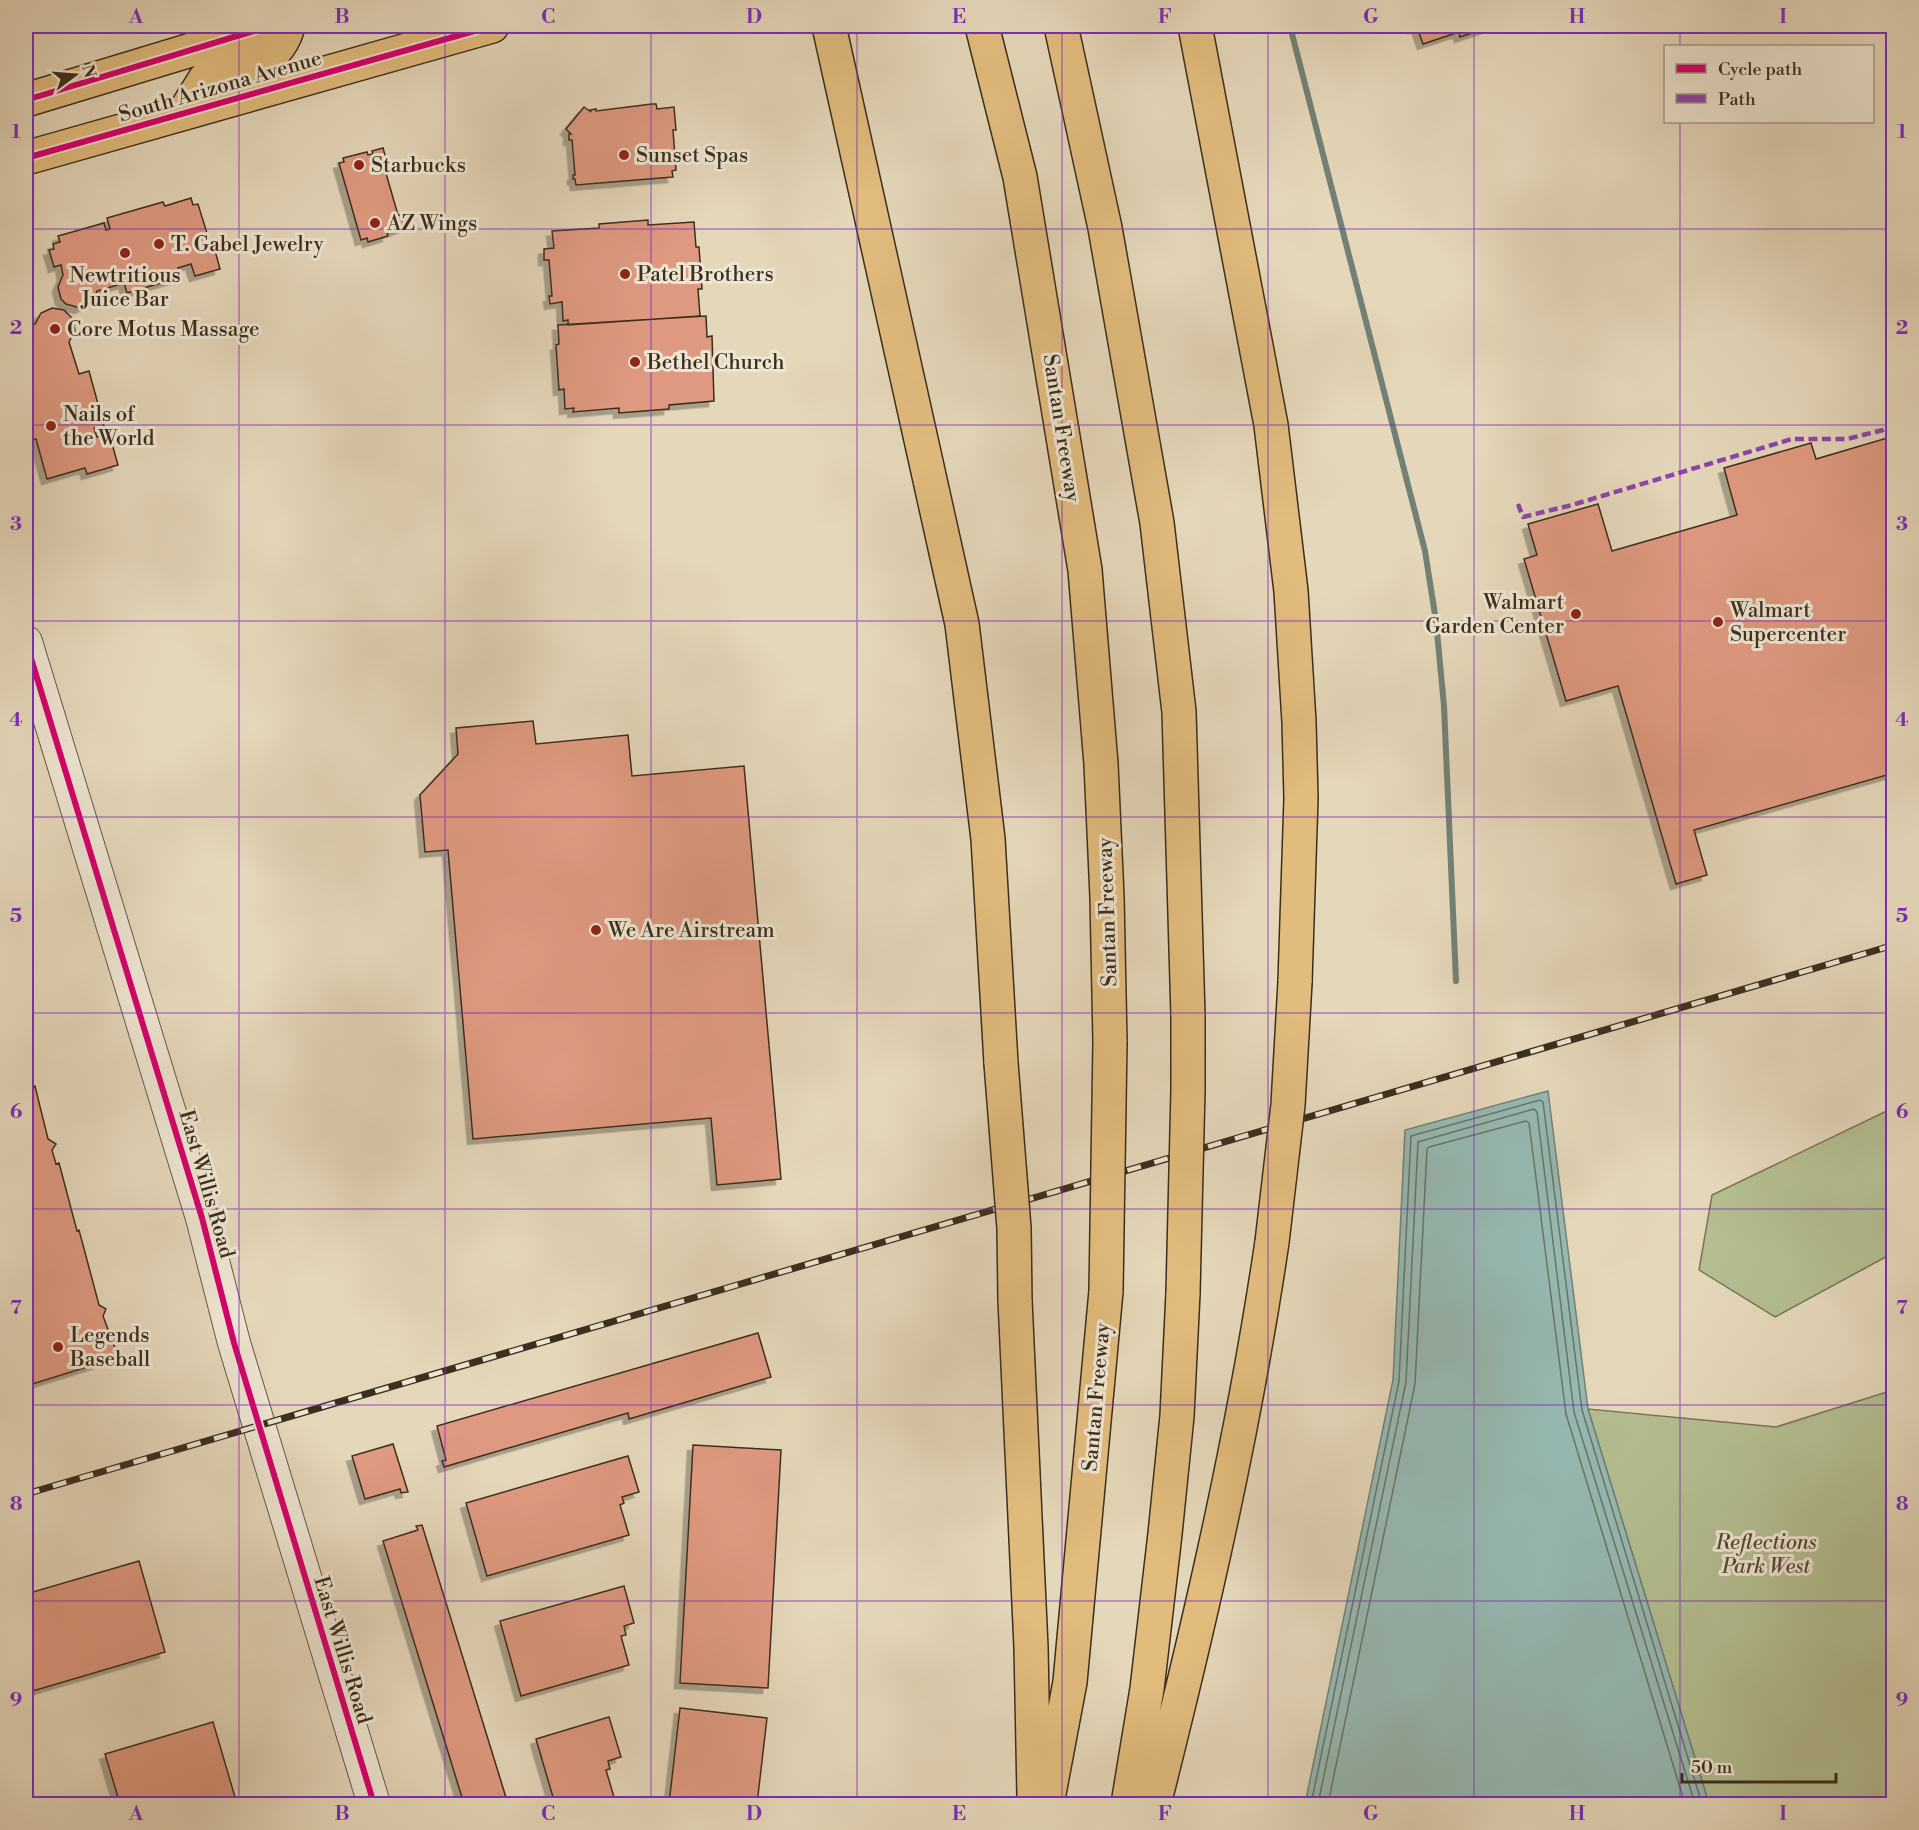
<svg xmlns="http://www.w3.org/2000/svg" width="1919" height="1830" font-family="'Libre Bodoni',serif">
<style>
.green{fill:#b4be91;stroke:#787658;stroke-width:1.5}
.water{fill:#96b9b2;stroke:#728177;stroke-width:1.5}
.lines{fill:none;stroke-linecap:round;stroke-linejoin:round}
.shore{stroke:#697468;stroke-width:1.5}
.stream{stroke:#728177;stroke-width:6}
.building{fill:#df9980;stroke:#3c2e1e;stroke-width:1.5;filter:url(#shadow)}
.minor-casing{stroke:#665845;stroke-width:34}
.major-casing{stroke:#3c2e1e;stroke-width:36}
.highway-casing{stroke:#3c2e1e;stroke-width:36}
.minor{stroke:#eee5d2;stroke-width:32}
.major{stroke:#e2bc7d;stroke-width:33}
.highway{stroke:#e2bc7d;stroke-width:33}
.rail-casing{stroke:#3c2e1e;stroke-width:7}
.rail{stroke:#eee5d2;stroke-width:4.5;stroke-dasharray:14;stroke-linecap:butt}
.highway-bridge-casing{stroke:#3c2e1e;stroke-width:36;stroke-linecap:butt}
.highway-bridge{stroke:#e2bc7d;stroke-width:33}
.quiet{stroke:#8e44ad;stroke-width:4.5;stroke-dasharray:9 4.5;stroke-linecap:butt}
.cycleway-casing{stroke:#eee5d2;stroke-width:10}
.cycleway{stroke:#d6006c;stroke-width:6}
.grid{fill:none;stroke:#7b2cbf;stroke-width:1.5;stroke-opacity:0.55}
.poi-dot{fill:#8f2418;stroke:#eee5d2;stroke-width:2}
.labels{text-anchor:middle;stroke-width:6;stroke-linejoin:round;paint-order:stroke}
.street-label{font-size:21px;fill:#3c2e1e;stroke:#eee5d2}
.poi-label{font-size:21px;fill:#3c2e1e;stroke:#eee5d2;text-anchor:start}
.park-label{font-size:21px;font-style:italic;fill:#544b35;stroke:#eee5d2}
.neatline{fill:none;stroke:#7b2cbf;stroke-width:2}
.grid-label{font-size:20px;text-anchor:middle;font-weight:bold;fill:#7b2cbf}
</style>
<defs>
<filter id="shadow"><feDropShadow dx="-5.5" dy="5.5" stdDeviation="0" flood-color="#0004"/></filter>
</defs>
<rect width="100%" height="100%" fill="#e5d7ba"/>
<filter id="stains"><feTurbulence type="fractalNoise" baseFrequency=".00333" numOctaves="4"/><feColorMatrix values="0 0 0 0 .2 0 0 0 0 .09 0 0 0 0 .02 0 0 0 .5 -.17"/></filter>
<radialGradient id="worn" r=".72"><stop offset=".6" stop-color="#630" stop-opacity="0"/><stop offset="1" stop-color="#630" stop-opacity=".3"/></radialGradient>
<path class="green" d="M1893,1108V1253L1775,1317L1699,1270L1712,1195Z
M1893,1390V1804H1709L1588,1409L1776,1427Z"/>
<path class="water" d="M1548,1091L1588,1409L1709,1804H1305L1393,1380L1405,1130Z"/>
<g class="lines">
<path class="shore" d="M1311,1804L1399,1381L1411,1136L1540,1100L1543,1102L1582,1410L1702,1804
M1318,1804L1406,1382L1418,1142L1534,1109L1537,1112L1574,1412L1695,1804
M1328,1804L1415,1384L1427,1149L1429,1147L1526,1121L1529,1123L1566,1414L1685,1804"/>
<path class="stream" d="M1290,26L1425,551L1436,621L1444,706L1456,981"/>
</g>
<path class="building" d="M1412,26H1493L1460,37L1459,32L1423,44L1417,27L1413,28Z
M652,104H656L657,109L674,107L676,130H673L676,170L672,171L673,177L576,185L575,179H573V175H575L572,140H569V134H571L566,129L584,107L591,112L590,110L596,109V111Z
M383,148L387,162L383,163L398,215H401L405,227L387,233L388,236L368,242L367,238L361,240L339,163L344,162L343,158L367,152L368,155L373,154L372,151Z
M191,198L193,205L198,204L210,243H213L220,269L195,276L191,264L178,268L181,277L127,293L124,283L97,291L92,302L80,308L66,304L61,299L58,287L63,275L61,265L54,267L49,250L54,249L53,244L60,242L58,236L104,223L106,230L110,229L107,218L163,202L165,206Z
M648,220V225L694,222L696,247H699L702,289H698L700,316L568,325V320L563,321L562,302L550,304L549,296H552L549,260H544V249L554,248L552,231L599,228V224Z
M52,308L64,310L73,319L75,331L69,342L79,374L89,371L104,426L94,428L97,437L109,433L118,465L87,474L85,468L47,479L36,439L26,442V322L27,326L35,324L41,313Z
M706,316L707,337L712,336L714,401L669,405V409L619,413V408L573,412L574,408L565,409L564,389L559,390L556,345L559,344L558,325Z
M1894,436V773L1694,830L1707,875L1676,884L1618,686L1566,701L1524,559L1537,555L1528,524L1598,504L1612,551L1737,515L1724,468L1811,443L1816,459Z
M533,721L536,744L628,735L632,776L744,766L781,1179L717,1185L711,1118L473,1139L448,850L425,852L420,795L458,754L456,728Z
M26,1062L32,1066L29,1073L33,1087L35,1086L48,1139L56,1144L52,1150L56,1164L59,1163L77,1231L79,1230L99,1305L106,1309L103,1316L115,1348L113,1349L116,1358L26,1386Z
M758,1333L771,1377L629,1419L628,1413L444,1467L442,1461L446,1460L437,1426Z
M393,1444L408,1492L401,1493L400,1489L365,1499L352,1456Z
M693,1445L781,1450L768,1688L680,1683Z
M628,1456L639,1492L622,1497L624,1503L620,1505L629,1535L487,1576L466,1503Z
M422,1525L508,1804H464L383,1541L418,1530L416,1526Z
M139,1561L165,1652L26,1693V1594Z
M624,1586L634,1623L624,1626L626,1635L621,1636L629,1665L521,1696L500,1621Z
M680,1708L767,1718L757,1804H669Z
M609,1717L621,1757L608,1761L610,1769L606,1770L616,1804H555L536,1739Z
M213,1722L237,1804H120L105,1754Z"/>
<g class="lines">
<g class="minor-casing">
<path id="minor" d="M26,642L202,1218L234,1343L374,1804"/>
</g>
<g class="major-casing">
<path id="major" d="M26,100L270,26
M184,113L205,79C240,69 278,66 288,26
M26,158L492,26"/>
</g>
<g class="highway-casing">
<path id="highway" d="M829,26L962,624L988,839L1001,1063
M982,26L1020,177L1085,570L1101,764L1107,897L1110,1042
M1061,26L1105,228L1157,523L1179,712L1188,1016
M1195,26L1271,425L1291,591L1299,722L1301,798L1295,982
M1015,1300L1031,1647L1034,1796
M1047,1804L1070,1682L1106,1291
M1128,1804L1147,1689L1165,1534L1177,1416L1183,1293
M1154,1804C1201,1618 1244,1432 1272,1242"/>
</g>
<use href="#minor" class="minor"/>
<use href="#major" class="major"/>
<use href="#highway" class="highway"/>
<g class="rail-casing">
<path id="rail" d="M26,1494L1894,945"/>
</g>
<use href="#rail" class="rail"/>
<g class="highway-bridge-casing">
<path id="highway-bridge" d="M1001,1063L1014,1228L1015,1300
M1272,1242L1288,1105L1295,982
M1106,1291L1110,1042
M1183,1293L1188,1090V1016"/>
</g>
<use href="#highway-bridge" class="highway-bridge"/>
<path class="quiet" d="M1518,504L1523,517L1572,505L1792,439H1847L1883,430L1894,425"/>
<g class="cycleway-casing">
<path id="cycleway" d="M26,100L270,26
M26,158L492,26
M26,642L202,1218L234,1343L374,1804"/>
</g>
<use href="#cycleway" class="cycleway"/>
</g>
<path class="grid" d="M239,26V1804M445,26V1804M651,26V1804M857,26V1804M1062,26V1804M1268,26V1804M1474,26V1804M1680,26V46M1680,122V1804M26,229H1894M26,425H1894M26,621H1894M26,817H1894M26,1013H1894M26,1209H1894M26,1405H1894M26,1601H1894"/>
<g class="poi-dot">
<circle cx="624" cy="155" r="6"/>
<circle cx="359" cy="165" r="6"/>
<circle cx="375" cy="223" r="6"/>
<circle cx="159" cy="244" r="6"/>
<circle cx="125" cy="253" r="6"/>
<circle cx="625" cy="274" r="6"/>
<circle cx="55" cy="329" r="6"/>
<circle cx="635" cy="362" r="6"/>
<circle cx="51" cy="426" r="6"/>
<circle cx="1576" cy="614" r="6"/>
<circle cx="1718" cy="622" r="6"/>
<circle cx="596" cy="930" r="6"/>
<circle cx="58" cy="1347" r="6"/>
</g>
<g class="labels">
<g class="street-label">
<text transform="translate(220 86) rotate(-16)" y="7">South Arizona Avenue</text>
<text transform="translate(1062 428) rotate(81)" y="7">Santan Freeway</text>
<text transform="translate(1107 912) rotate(-92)" y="7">Santan Freeway</text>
<text transform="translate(207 1184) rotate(74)" y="7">East Willis Road</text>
<text transform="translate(1096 1397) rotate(-85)" y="7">Santan Freeway</text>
<text transform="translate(343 1650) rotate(73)" y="7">East Willis Road</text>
</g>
<g class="poi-label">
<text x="636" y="162">Sunset Spas</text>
<text x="371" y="172">Starbucks</text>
<text x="387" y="230">AZ Wings</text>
<text x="171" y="251">T. Gabel Jewelry</text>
<text x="637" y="281">Patel Brothers</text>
<text x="125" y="282" text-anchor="middle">Newtritious<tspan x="125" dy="24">Juice Bar</tspan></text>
<text x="67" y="336">Core Motus Massage</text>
<text x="647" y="369">Bethel Church</text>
<text x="63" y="421">Nails of<tspan x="63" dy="24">the World</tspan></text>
<text x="1564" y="609" text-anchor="end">Walmart<tspan x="1564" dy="24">Garden Center</tspan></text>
<text x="1730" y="617">Walmart<tspan x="1730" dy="24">Supercenter</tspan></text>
<text x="608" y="937">We Are Airstream</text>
<text x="70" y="1342">Legends<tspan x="70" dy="24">Baseball</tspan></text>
</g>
<g class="park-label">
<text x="1766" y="1549">Reflections<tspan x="1766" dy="24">Park West</tspan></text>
</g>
</g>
<rect width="1919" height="1830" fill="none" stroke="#e5d7ba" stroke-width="66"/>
<rect x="1664" y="45" width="210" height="78" fill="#eee5d2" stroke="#a79c8a" stroke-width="1.5"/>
<rect x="1676" y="64" width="30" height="9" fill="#d6006c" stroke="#a79c8a" stroke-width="1.5"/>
<text x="1718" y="75" font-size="18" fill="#3c2e1e">Cycle path</text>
<rect x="1676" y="94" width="30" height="9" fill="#8e44ad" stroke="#a79c8a" stroke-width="1.5"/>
<text x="1718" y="105" font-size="18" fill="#3c2e1e">Path</text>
<g transform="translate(75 75) rotate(74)" stroke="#eee5d2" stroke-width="4.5" paint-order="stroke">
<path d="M0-4.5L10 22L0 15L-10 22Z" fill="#3c2e1e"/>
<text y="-9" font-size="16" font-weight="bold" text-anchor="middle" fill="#3c2e1e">N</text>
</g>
<path d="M1682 1773v9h154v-9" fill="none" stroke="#3c2e1e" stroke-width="3"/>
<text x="1691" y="1773" font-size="18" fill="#3c2e1e" stroke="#eee5d2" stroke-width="4.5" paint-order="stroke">50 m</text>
<rect x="33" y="33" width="1853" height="1764" class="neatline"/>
<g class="grid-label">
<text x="136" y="23">A</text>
<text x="342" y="23">B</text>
<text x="548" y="23">C</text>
<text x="754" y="23">D</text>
<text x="959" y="23">E</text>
<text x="1165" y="23">F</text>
<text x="1371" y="23">G</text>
<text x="1577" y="23">H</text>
<text x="1783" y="23">I</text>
<text x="16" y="138">1</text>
<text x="1902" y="138">1</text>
<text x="16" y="334">2</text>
<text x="1902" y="334">2</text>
<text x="16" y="530">3</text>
<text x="1902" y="530">3</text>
<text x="16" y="726">4</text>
<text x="1902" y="726">4</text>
<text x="16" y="922">5</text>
<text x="1902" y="922">5</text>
<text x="16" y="1118">6</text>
<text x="1902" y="1118">6</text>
<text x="16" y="1314">7</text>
<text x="1902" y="1314">7</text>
<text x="16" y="1510">8</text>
<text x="1902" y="1510">8</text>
<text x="16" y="1706">9</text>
<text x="1902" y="1706">9</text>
<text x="136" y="1820">A</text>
<text x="342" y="1820">B</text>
<text x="548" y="1820">C</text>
<text x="754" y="1820">D</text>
<text x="959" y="1820">E</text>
<text x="1165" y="1820">F</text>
<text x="1371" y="1820">G</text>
<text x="1577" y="1820">H</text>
<text x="1783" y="1820">I</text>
</g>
<rect width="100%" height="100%" filter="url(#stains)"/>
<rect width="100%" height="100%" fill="url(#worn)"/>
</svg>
